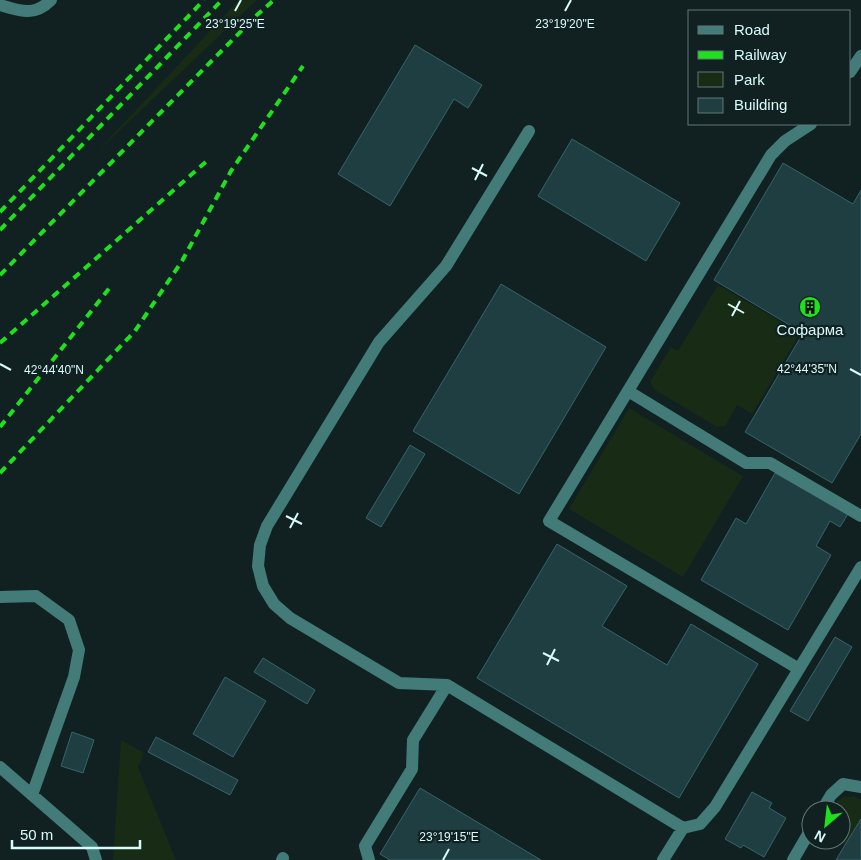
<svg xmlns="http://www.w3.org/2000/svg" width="861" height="860" font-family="Arial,sans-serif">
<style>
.green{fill:#182b15}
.building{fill:#1f3e41;stroke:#34656a}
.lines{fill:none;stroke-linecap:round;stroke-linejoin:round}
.minor{stroke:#427b77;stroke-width:12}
.rail{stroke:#1fe01d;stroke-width:4;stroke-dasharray:8 6;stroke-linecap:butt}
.ticks{fill:none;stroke:#d7fafa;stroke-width:2}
.labels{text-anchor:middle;stroke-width:4.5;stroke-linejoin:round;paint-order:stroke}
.poi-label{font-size:15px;fill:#d7fafa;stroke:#112122}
.ticks-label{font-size:12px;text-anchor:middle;fill:#d7fafa;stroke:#112122;stroke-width:4.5;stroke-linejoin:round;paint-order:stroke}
</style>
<rect width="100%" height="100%" fill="#112122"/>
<path class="green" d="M239,0H257L95,154Z
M718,285L800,333L752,414L737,405L725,426L717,427L655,390L651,384V380L671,347L678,351Z
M629,408L743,476L683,577L569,509Z
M121,740L144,753L138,767L176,860H113Z
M844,797H855L861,800V819L845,845L839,840H841V810H832L836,802Z"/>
<path class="building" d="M415,45L482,85L468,108L454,99L390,206L338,174Z
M572,139L680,203L646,261L538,196Z
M783,163L853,204L861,190V434L832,483L745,432L803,333L714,280Z
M501,284L606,347L519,494L413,431Z
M410,445L425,454L381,527L366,518Z
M775,473L848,514L840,527L830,521L816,546L831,555L788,630L701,580L736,518L746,524Z
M557,544L627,586L602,626L667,665L691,624L758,664L679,798L477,678Z
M835,637L852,647L808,721L790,711Z
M263,658L315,690L307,704L254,672Z
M225,677L266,701L233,757L193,734Z
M72,732L94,740L83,773L61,766Z
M156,737L238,780L230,795L148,752Z
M420,788L541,860H390L380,854Z
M752,792L772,803L769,808L786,818L764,857L743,845L741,848L725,839Z
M861,819V860H836L845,845Z"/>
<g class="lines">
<path class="minor" d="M0,5C20,11 34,17 51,0
M850,72L861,56
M529,131L446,266L379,342L267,526L260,545L258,566L263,586L274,604L290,618L399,683L447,685L683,828L700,824L715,807L861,567
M628,391L746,463H770L861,516
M0,597L36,596L69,620L79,650L74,677L32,795
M799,669L549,521L771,155L785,141L811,124
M0,767L92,847L96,860
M822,810L831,795L843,784L861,787
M282,860L283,858
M369,860L365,846L412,769L413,740L447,685
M663,860L683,828
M793,860L811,829"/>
<path class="rail" d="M0,212L204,0
M0,230L222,0
M0,275L258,14L274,0
M0,343L208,160
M0,427L111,286
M0,473L135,331L182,261L231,171L303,66"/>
</g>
<path class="ticks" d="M235,11L241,0M565,11L571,0M472,168L487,176M475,180L483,164M728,304L744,313M732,316L740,301M0,364L11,370M850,369L861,375M286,516L302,524M290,528L298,513M543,653L559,661M547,665L555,649M443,860L449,849"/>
<defs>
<g id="building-disc" transform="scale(1.125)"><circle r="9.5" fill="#1fe01d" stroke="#112122"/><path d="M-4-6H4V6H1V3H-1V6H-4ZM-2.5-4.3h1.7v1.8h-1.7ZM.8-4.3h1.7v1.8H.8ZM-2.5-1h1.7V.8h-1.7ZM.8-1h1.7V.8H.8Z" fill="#111"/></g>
</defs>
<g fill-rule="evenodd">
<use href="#building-disc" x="810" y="307"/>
</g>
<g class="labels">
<g class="poi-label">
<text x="810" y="335">Софарма</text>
</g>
</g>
<g class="ticks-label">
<text x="235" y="28">23°19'25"E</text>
<text x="565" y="28">23°19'20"E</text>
<text x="807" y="373">42°44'35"N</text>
<text x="54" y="374">42°44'40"N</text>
<text x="449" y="841">23°19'15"E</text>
</g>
<rect x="688" y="10" width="162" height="115" fill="#112122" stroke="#607878"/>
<rect x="698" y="26" width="25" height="8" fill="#427b77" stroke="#607878"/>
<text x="734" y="35" font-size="15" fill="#d7fafa">Road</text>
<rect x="698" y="51" width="25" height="8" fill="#1fe01d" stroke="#607878"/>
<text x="734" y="60" font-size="15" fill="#d7fafa">Railway</text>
<rect x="698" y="72" width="25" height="15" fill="#182b15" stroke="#607878"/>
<text x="734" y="85" font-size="15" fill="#d7fafa">Park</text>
<rect x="698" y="98" width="25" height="15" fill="#1f3e41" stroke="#607878"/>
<text x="734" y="110" font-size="15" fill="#d7fafa">Building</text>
<g transform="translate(826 825) rotate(208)"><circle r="24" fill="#112122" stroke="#607878"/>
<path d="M0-4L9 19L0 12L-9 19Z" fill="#1fe01d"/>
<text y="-8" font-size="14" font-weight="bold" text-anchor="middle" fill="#d7fafa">N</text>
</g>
<path d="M12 840v8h128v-8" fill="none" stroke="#d7fafa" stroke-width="2.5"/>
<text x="20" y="840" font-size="15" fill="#d7fafa" stroke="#112122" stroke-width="4" paint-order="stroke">50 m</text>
</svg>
